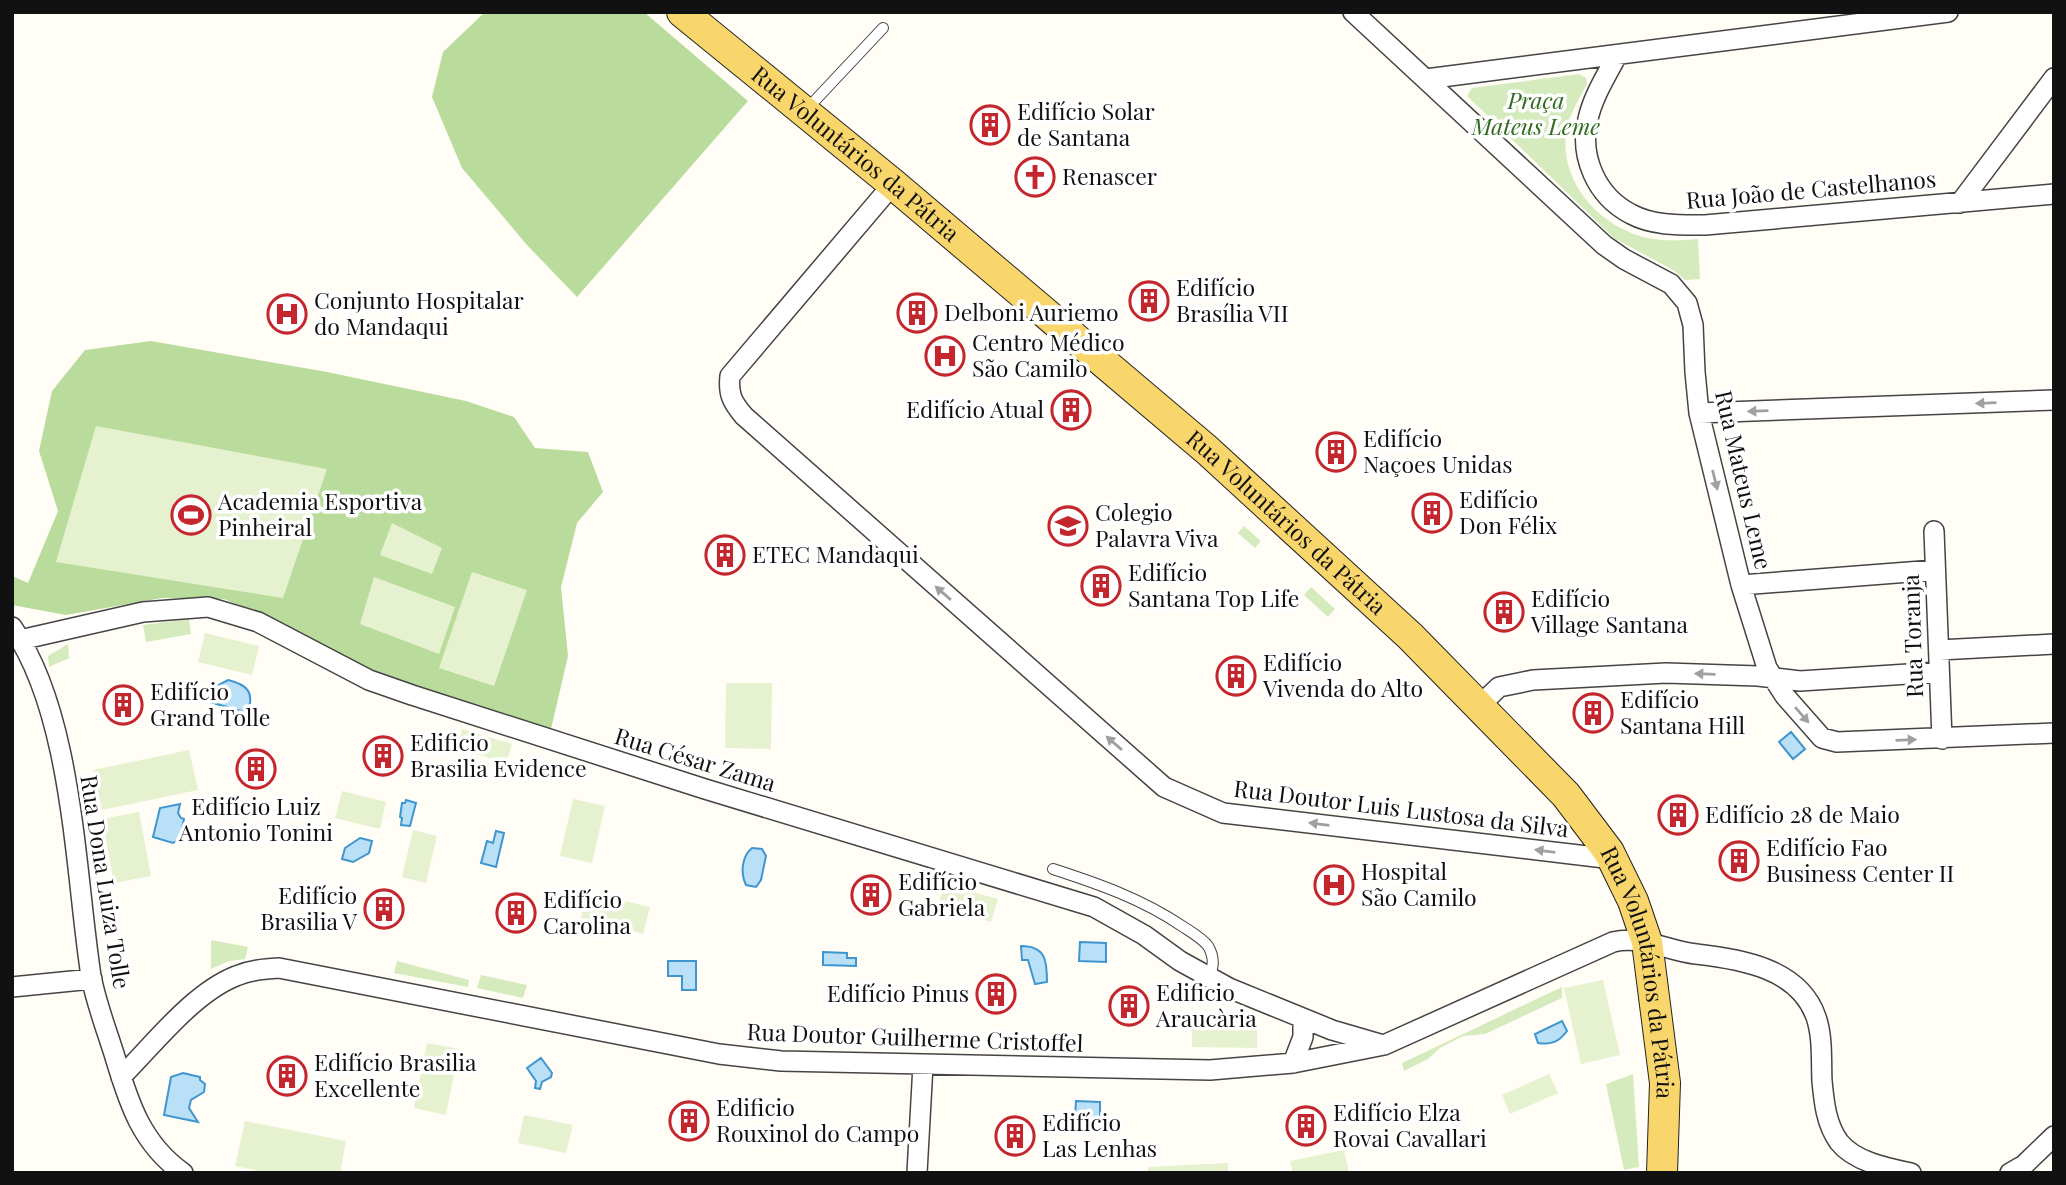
<svg xmlns="http://www.w3.org/2000/svg" width="2066" height="1185" font-family="'Playfair Display',serif">
<style>
.green{fill:#d5ebbd}
.forest{fill:#b9dc9c}
.pitch{fill:#e6f2cf}
.water{fill:#b9e0f7;stroke:#3f96cf;stroke-width:2}
.lines{fill:none;stroke-linecap:round;stroke-linejoin:round}
.service-casing{stroke:#444;stroke-width:12}
.minor-casing{stroke:#444;stroke-width:22}
.primary-casing{stroke:#222;stroke-width:32}
.service{stroke:#fff;stroke-width:10}
.minor{stroke:#fff;stroke-width:19}
.primary{stroke:#f9d66b;stroke-width:30}
.oneway{fill:#a0a0a0}
.labels{text-anchor:middle;stroke-width:7;stroke-linejoin:round;paint-order:stroke}
.park-label{font-size:23px;font-style:italic;fill:#2f6b1f;stroke:#fff}
.poi-label{font-size:23px;fill:#111;stroke:#fff;text-anchor:start}
.street-label{font-size:23px;fill:#111;stroke:#fff}
</style>
<rect width="100%" height="100%" fill="#fffdf5"/>
<path class="green" d="M1579,74L1586,78L1587,84C1580,98 1570,113 1567,128C1558,173 1589,215 1629,232C1651,242 1675,241 1698,239L1700,279L1685,280L1673,270L1614,238L1467,96L1472,88Z
M1244,526L1261,541L1255,548L1238,533Z
M1311,587L1335,609L1328,617L1304,595Z
M189,619L191,634L146,642L143,625Z
M68,644L69,658L49,667L48,656Z
M211,940L248,947L245,959L229,961L211,969Z
M397,961L469,980L468,987L394,973Z
M481,975L527,985L523,998L477,988Z
M1562,987V998L1485,1034L1463,1036L1440,1048L1428,1059L1404,1071L1402,1063Z
M1633,1074L1639,1167L1624,1170L1606,1084Z"/>
<path class="forest" d="M485,12H644L748,101L577,297L527,245L462,168L432,97L443,52Z
M151,341L327,372L466,401L514,417L535,448L588,452L603,492L577,523L561,587L568,656L551,729L375,674L281,623L224,599L162,598L66,615L12,605V576L28,583L58,511L39,451L52,391L85,350Z"/>
<path class="pitch" d="M96,426L327,469L283,598L56,562Z
M392,523L442,548L432,574L380,555Z
M472,572L527,590L494,686L439,668Z
M374,577L455,607L439,654L360,624Z
M205,633L259,646L252,675L198,662Z
M726,683H772L771,749L725,748Z
M462,729L512,744L506,763L456,748Z
M189,750L198,790L102,810L93,770Z
M342,791L386,802L380,829L335,818Z
M573,799L605,806L592,863L560,856Z
M139,812L151,876L114,883L102,819Z
M413,830L437,836L426,883L402,877Z
M944,884L998,899L991,922L938,906Z
M587,892L650,907L643,934L581,918Z
M1603,980L1620,1055L1581,1064L1564,988Z
M1192,1016H1257V1048L1192,1047Z
M427,1043L459,1049L446,1115L414,1108Z
M1549,1074L1558,1093L1510,1114L1502,1095Z
M524,1115L573,1125L566,1153L518,1143Z
M245,1121L346,1141L340,1173H269L235,1166Z
M1344,1150L1349,1173H1293L1290,1161Z
M1228,1163V1173H1148V1167Z"/>
<path class="water" d="M228,680C249,685 254,693 248,713L206,701L209,690Z
M1791,732L1805,749L1793,759L1779,742Z
M406,800L416,803L410,826L401,825L402,818L400,817L402,803H405Z
M180,804L178,813L181,818L184,819L180,838L173,843L153,837L160,808Z
M496,831L504,833L496,867L481,863L487,841L493,843Z
M360,838L372,841L369,853L353,862L342,859L345,848Z
M752,848L762,849L766,856L761,880L756,887L746,885C740,873 742,856 752,848Z
M1080,942L1106,943V962L1079,961Z
M1021,946C1046,946 1047,961 1047,982L1035,984L1028,960H1022Z
M823,952L847,953V958H856V966L823,965Z
M668,961H696V990H682V976H668Z
M1562,1021L1567,1031C1559,1042 1551,1045 1538,1043L1535,1034Z
M541,1058L552,1073L551,1077L542,1082L540,1089L535,1088L536,1081L527,1068Z
M183,1073L200,1077V1080L205,1084L204,1092L191,1100L189,1108L198,1122L164,1115L171,1077Z
M1076,1101L1100,1102V1122L1093,1123L1075,1116Z"/>
<g class="lines">
<g class="service-casing">
<path id="service" d="M807,109L883,28
M1053,869C1099,884 1142,899 1182,926C1191,932 1202,938 1208,946C1214,956 1214,967 1209,977"/>
</g>
<g class="minor-casing">
<path id="minor" d="M1353,12L1604,245L1624,259L1671,284L1687,303L1693,325L1695,372L1699,413L1741,585L1767,668L1785,696L1822,738L1837,742L2054,733
M1617,55C1607,75 1593,96 1588,119C1579,156 1596,196 1631,214C1653,226 1681,225 1705,225L2054,194
M1426,79L1948,12
M893,184L730,376C728,394 732,402 744,416L1164,787L1223,813L1613,859
M1960,203L2054,78
M1699,413L2054,400
M1934,531L1942,739
M1741,585L1935,570
M12,627C73,714 75,871 91,976C96,1003 107,1031 115,1057C129,1104 142,1144 183,1173
M20,640L143,612L208,607L258,622L369,680L412,695L705,789L1094,907L1144,935L1180,961L1229,988L1332,1030L1380,1044
M1939,650L2054,644
M1479,706L1499,687L1533,680L1666,673L1758,676L1800,681L1939,672
M12,987L92,979
M1293,1063L1303,1037V1019
M121,1077C154,1044 193,993 236,976C250,970 264,969 279,968L719,1054L781,1061L1210,1070L1293,1063L1384,1045L1613,942C1642,935 1668,951 1696,954C1740,959 1799,968 1816,1017C1823,1037 1821,1061 1822,1081C1824,1102 1826,1124 1839,1142C1855,1162 1887,1168 1911,1173
M917,1173L923,1065
M2010,1173L2024,1165L2054,1136"/>
</g>
<g class="primary-casing">
<g id="primary">
<path id="s1" d="M682,12L893,184L1207,450L1410,636L1566,795L1609,852L1633,901L1647,942L1665,1083L1662,1173"/>
</g>
</g>
<use href="#service" class="service"/>
<use href="#minor" class="minor"/>
<use href="#primary" class="primary"/>
</g>
<defs><path id="oneway-solid" d="M-6-.8H1V-3.2L6.5 0L1 3.2V.8H-6Z" transform="scale(1.75)"/></defs>
<g class="oneway">
<use href="#oneway-solid" transform="translate(1986 403) rotate(178)"/>
<use href="#oneway-solid" transform="translate(1758 411) rotate(178)"/>
<use href="#oneway-solid" transform="translate(1715 480) rotate(76)"/>
<use href="#oneway-solid" transform="translate(943 593) rotate(-139)"/>
<use href="#oneway-solid" transform="translate(1705 674) rotate(-178)"/>
<use href="#oneway-solid" transform="translate(1802 715) rotate(49)"/>
<use href="#oneway-solid" transform="translate(1906 740) rotate(-2)"/>
<use href="#oneway-solid" transform="translate(1114 743) rotate(-139)"/>
<use href="#oneway-solid" transform="translate(1319 824) rotate(-173)"/>
<use href="#oneway-solid" transform="translate(1545 851) rotate(-173)"/>
</g>
<defs>
<g id="building-ring" transform="scale(2.0125)"><circle r="9.5" fill="#fff" stroke="#c4262e" stroke-width="1.5"/><path d="M-4-6H4V6H1V3H-1V6H-4ZM-2.5-4.3h1.7v1.8h-1.7ZM.8-4.3h1.7v1.8H.8ZM-2.5-1h1.7V.8h-1.7ZM.8-1h1.7V.8H.8Z" fill="#c4262e"/></g>
<g id="church-ring" transform="scale(2.0125)"><circle r="9.5" fill="#fff" stroke="#c4262e" stroke-width="1.5"/><path d="M-1.2-6h2.4v3.5h3.3v2.4h-3.3V6h-2.4V-.1h-3.3v-2.4h3.3Z" fill="#c4262e"/></g>
<g id="hospital-ring" transform="scale(2.0125)"><circle r="9.5" fill="#fff" stroke="#c4262e" stroke-width="1.5"/><path d="M-5-5h3v3.5h4V-5h3V5h-3V1.5h-4V5h-3Z" fill="#c4262e"/></g>
<g id="stadium-ring" transform="scale(2.0125)"><circle r="9.5" fill="#fff" stroke="#c4262e" stroke-width="1.5"/><path d="M0-5a6.5 5 0 1 0 0 10a6.5 5 0 1 0 0-10ZM-3.5-1.8h7v3.6h-7Z" fill="#c4262e"/></g>
<g id="school-ring" transform="scale(2.0125)"><circle r="9.5" fill="#fff" stroke="#c4262e" stroke-width="1.5"/><path d="M0-5L7-2L0 1L-7-2ZM-4 1L0 2.5L4 1V4Q0 6-4 4Z" fill="#c4262e"/></g>
</defs>
<g fill-rule="evenodd">
<use href="#building-ring" x="990" y="125"/>
<use href="#church-ring" x="1035" y="177"/>
<use href="#building-ring" x="1149" y="301"/>
<use href="#building-ring" x="917" y="313"/>
<use href="#hospital-ring" x="287" y="314"/>
<use href="#hospital-ring" x="945" y="356"/>
<use href="#building-ring" x="1071" y="410"/>
<use href="#building-ring" x="1336" y="452"/>
<use href="#building-ring" x="1432" y="513"/>
<use href="#stadium-ring" x="191" y="515"/>
<use href="#school-ring" x="1068" y="526"/>
<use href="#building-ring" x="725" y="555"/>
<use href="#building-ring" x="1101" y="586"/>
<use href="#building-ring" x="1504" y="612"/>
<use href="#building-ring" x="1236" y="676"/>
<use href="#building-ring" x="123" y="705"/>
<use href="#building-ring" x="1593" y="713"/>
<use href="#building-ring" x="383" y="756"/>
<use href="#building-ring" x="256" y="769"/>
<use href="#building-ring" x="1678" y="815"/>
<use href="#building-ring" x="1739" y="861"/>
<use href="#hospital-ring" x="1334" y="885"/>
<use href="#building-ring" x="871" y="895"/>
<use href="#building-ring" x="384" y="909"/>
<use href="#building-ring" x="516" y="913"/>
<use href="#building-ring" x="996" y="994"/>
<use href="#building-ring" x="1129" y="1006"/>
<use href="#building-ring" x="287" y="1076"/>
<use href="#building-ring" x="689" y="1121"/>
<use href="#building-ring" x="1306" y="1126"/>
<use href="#building-ring" x="1015" y="1136"/>
</g>
<g class="labels">
<g class="park-label">
<text x="1536" y="109">Praça<tspan x="1536" dy="26">Mateus Leme</tspan></text>
</g>
<g class="poi-label">
<text x="1017" y="120">Edifício Solar<tspan x="1017" dy="26">de Santana</tspan></text>
<text x="1062" y="185">Renascer</text>
<text x="1176" y="296">Edifício<tspan x="1176" dy="26">Brasília VII</tspan></text>
<text x="314" y="309">Conjunto Hospitalar<tspan x="314" dy="26">do Mandaqui</tspan></text>
<text x="944" y="321">Delboni Auriemo</text>
<text x="972" y="351">Centro Médico<tspan x="972" dy="26">São Camilo</tspan></text>
<text x="1044" y="418" text-anchor="end">Edifício Atual</text>
<text x="1363" y="447">Edifício<tspan x="1363" dy="26">Naçoes Unidas</tspan></text>
<text x="1459" y="508">Edifício<tspan x="1459" dy="26">Don Félix</tspan></text>
<text x="218" y="510">Academia Esportiva<tspan x="218" dy="26">Pinheiral</tspan></text>
<text x="1095" y="521">Colegio<tspan x="1095" dy="26">Palavra Viva</tspan></text>
<text x="752" y="563">ETEC Mandaqui</text>
<text x="1128" y="581">Edifício<tspan x="1128" dy="26">Santana Top Life</tspan></text>
<text x="1531" y="607">Edifício<tspan x="1531" dy="26">Village Santana</tspan></text>
<text x="1263" y="671">Edifício<tspan x="1263" dy="26">Vivenda do Alto</tspan></text>
<text x="150" y="700">Edifício<tspan x="150" dy="26">Grand Tolle</tspan></text>
<text x="1620" y="708">Edifício<tspan x="1620" dy="26">Santana Hill</tspan></text>
<text x="410" y="751">Edificio<tspan x="410" dy="26">Brasilia Evidence</tspan></text>
<text x="256" y="815" text-anchor="middle">Edifício Luiz<tspan x="256" dy="26">Antonio Tonini</tspan></text>
<text x="1705" y="823">Edifício 28 de Maio</text>
<text x="1766" y="856">Edifício Fao<tspan x="1766" dy="26">Business Center II</tspan></text>
<text x="1361" y="880">Hospital<tspan x="1361" dy="26">São Camilo</tspan></text>
<text x="898" y="890">Edifício<tspan x="898" dy="26">Gabriela</tspan></text>
<text x="357" y="904" text-anchor="end">Edifício<tspan x="357" dy="26">Brasilia V</tspan></text>
<text x="543" y="908">Edifício<tspan x="543" dy="26">Carolina</tspan></text>
<text x="1156" y="1001">Edificio<tspan x="1156" dy="26">Araucària</tspan></text>
<text x="969" y="1002" text-anchor="end">Edifício Pinus</text>
<text x="314" y="1071">Edifício Brasilia<tspan x="314" dy="26">Excellente</tspan></text>
<text x="716" y="1116">Edificio<tspan x="716" dy="26">Rouxinol do Campo</tspan></text>
<text x="1333" y="1121">Edifício Elza<tspan x="1333" dy="26">Rovai Cavallari</tspan></text>
<text x="1042" y="1131">Edifício<tspan x="1042" dy="26">Las Lenhas</tspan></text>
</g>
<g class="street-label">
<text dy="8" stroke="none"><textPath href="#s1" startOffset="224">Rua Voluntários da Pátria</textPath></text>
<text transform="translate(1811 190) rotate(-5)" y="8">Rua João de Castelhanos</text>
<text transform="translate(1743 480) rotate(77)" y="8">Rua Mateus Leme</text>
<text dy="8" stroke="none"><textPath href="#s1" startOffset="791">Rua Voluntários da Pátria</textPath></text>
<text transform="translate(1913 636) rotate(-92)" y="8">Rua Toranja</text>
<text transform="translate(695 760) rotate(17)" y="8">Rua César Zama</text>
<text transform="translate(1401 809) rotate(7)" y="8">Rua Doutor Luis Lustosa da Silva</text>
<text transform="translate(105 882) rotate(81)" y="8">Rua Dona Luiza Tolle</text>
<text dy="8" stroke="none"><textPath href="#s1" startOffset="1379">Rua Voluntários da Pátria</textPath></text>
<text transform="translate(915 1038) rotate(2)" y="8">Rua Doutor Guilherme Cristoffel</text>
</g>
</g>
<rect width="2066" height="1185" fill="none" stroke="#111111" stroke-width="28"/>
</svg>
